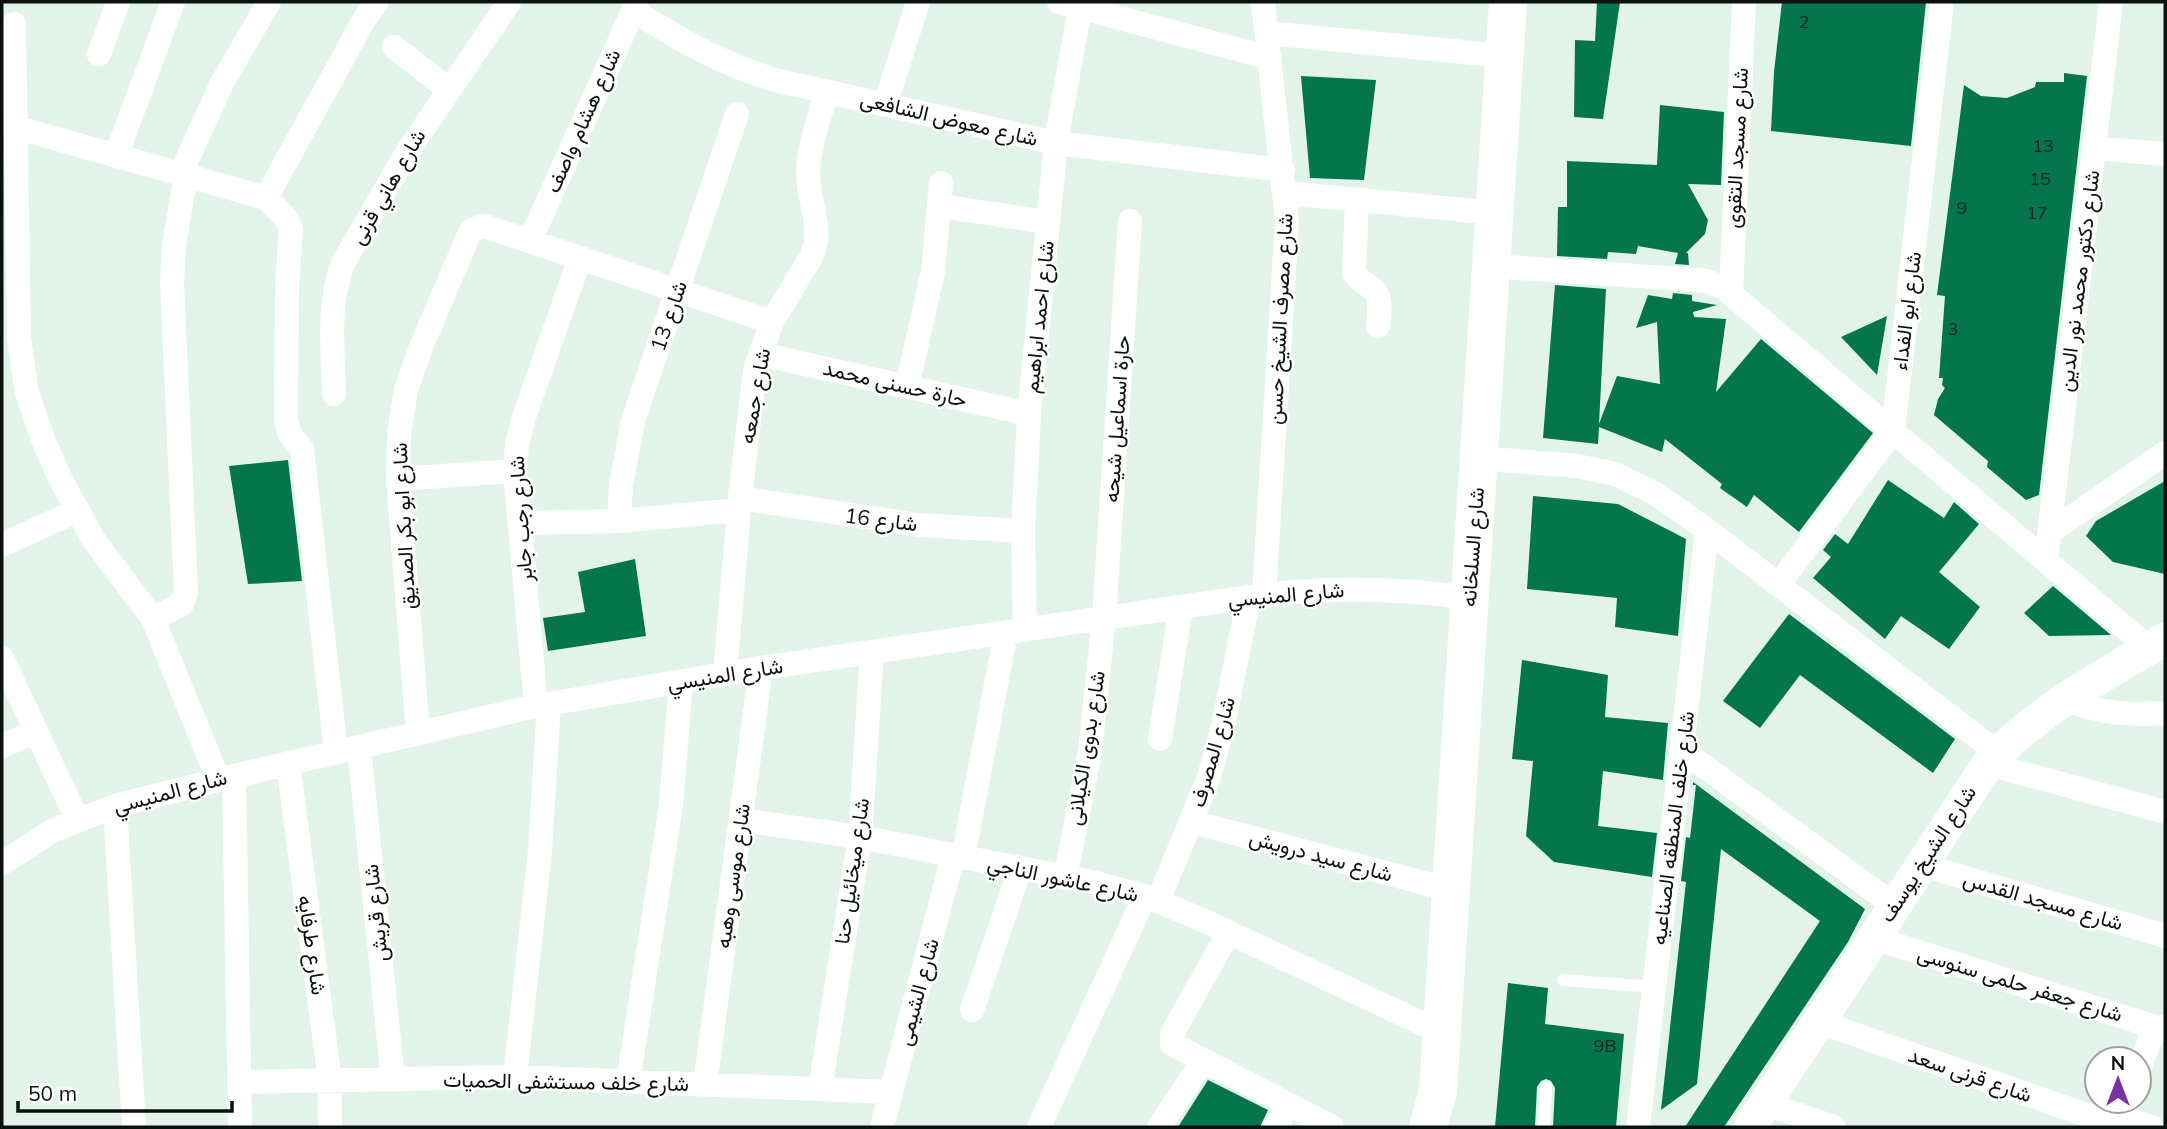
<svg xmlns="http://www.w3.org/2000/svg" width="2167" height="1129" font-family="Mulish,Vazirmatn,sans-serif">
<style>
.building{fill:#04754d}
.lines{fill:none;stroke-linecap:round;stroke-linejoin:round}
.lane{stroke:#fff;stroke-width:12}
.street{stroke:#fff;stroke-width:24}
.secondary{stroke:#fff;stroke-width:33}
.primary{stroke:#fff;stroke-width:38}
.labels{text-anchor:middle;stroke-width:5;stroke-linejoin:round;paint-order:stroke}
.number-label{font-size:18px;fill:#092a1e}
.street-label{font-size:21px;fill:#0b110e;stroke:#fff}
</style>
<rect width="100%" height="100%" fill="#e2f4e9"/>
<path class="building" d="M1597,2H1620L1603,119L1574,117L1575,40L1595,41Z
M1782,2H1926L1911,146L1771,131L1774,72Z
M2064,73L2087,76L2039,495L2026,500L1987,467L1988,461L1934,415L1938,399L1945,388L1942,385L1943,378H1939L1945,296L1937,295L1964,85L1981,96L2007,98L2035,87L2036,82H2064Z
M1301,76L1376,80L1364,180L1310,178Z
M1660,105L1724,112L1721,185L1688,184L1708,220L1705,234L1686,253H1688L1689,265L1675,264L1678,253L1638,246L1636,254L1608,252L1607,259L1557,256L1558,207H1567V161L1657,165Z
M1555,285L1606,289L1599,424L1617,376L1660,384L1657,322L1636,328L1648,295L1672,299L1673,293L1692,295V301L1717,305L1693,312L1694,317L1726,319L1716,392L1761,339L1873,433L1799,532L1754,495L1747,507L1720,488L1722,484L1665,439L1662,452L1599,427L1598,444L1543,438Z
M1887,316L1877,375L1841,337Z
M288,460L302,581L248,584L229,466Z
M1888,480L1944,518L1954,502L1979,524L1939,572L1980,607L1949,649L1901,616L1885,639L1813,578L1831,557L1823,550L1835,534L1848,544Z
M2165,481V574L2113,562L2086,536L2096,521Z
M1533,496L1618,504L1686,539L1678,636L1615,627L1617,598L1527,589Z
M635,559L646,636L548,651L543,618L585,612L578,572Z
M2053,586L2111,635L2049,636L2024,613Z
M1789,614L1955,739L1933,773L1800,675L1760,728L1723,701Z
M1522,660L1608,675L1605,717L1668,723L1663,780L1603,771L1598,826L1657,833L1652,877L1554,862L1526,836L1533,761L1512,759Z
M1693,782L1865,909L1848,942L1724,1127H1685L1820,921L1721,849L1697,1084L1661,1110L1686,882L1681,881L1686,837L1690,838L1696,785H1693Z
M1508,983L1548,988L1545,1024L1624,1034L1616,1127H1553L1555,1088L1551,1081L1546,1079L1541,1081L1537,1087L1535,1127H1495Z
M1208,1080L1268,1110L1260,1127H1178Z"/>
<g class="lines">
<path class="lane" d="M1563,980L1654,987
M1544,1127L1546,1088"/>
<path class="street" d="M1059,2L1270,58
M1263,2L1287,221L1264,595
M633,10C682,41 720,63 775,80L1056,143L1283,170
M14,24L19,338L27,393L44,442L61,480L93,539L153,619
M1267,33L1505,56
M394,47L448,89
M99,54L118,2
M885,105L918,2
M15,127L266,198
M2094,148L2165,154
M116,156L173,2
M181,173L222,83L269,2
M186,175L174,245L172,283L186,592L182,604L153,619L218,779
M1286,193L1495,213
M1357,200L1354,273C1359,281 1365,283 1372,288C1383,296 1379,314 1378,326
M940,206L1048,222
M530,241L637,2
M1491,266L1697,280L1707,281L1724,288L2150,649
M1731,294L1744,2
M760,354L1029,414
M907,387L933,272L941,183
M334,394C333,349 327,306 343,263L406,154L509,2
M1479,458L1577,466L1615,474L1656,494L1707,530L1998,753
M398,479L515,471
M740,498L918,525L1023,531
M619,521L621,485L633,421L737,114
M520,523L619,521L739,510
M2050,532L2165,453
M2,545L78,510
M2046,561L2111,2
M1779,584L1893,431L1942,2
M1025,630L1023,531L1029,414L1056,143L1080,7
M2,658L77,819
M725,674L740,498L755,370L772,322L811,257C825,229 807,200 808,171C809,144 820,117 827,91
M2065,699C2099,714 2129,715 2165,713
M536,706L515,471L517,445L524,417L580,258
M418,734L398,479L399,434L406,390L421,347L471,230L484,226L772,322
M1160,739L1181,607
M2,746L36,732
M359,747L393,1080
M1682,750L1895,906
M336,752L302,449L289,433L286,420L287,286L291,229L285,217L266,198L365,18L377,2
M288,763L330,1081V1127
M1988,764L2165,812
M234,776L240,1127
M115,806L134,1127
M741,820L860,837L1092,882L1145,896L1205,921L1442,1033
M1192,822L1451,890
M963,858L1006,632
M2,863L54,830L115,806L234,776L536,706L761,668L1264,595C1334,587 1400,588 1470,598
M1921,865L2165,936
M1065,878L1090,752L1104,618L1130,221
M1158,901L1209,777L1223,726L1249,597
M1229,932L1172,1034V1044L1332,1127
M1874,938L2165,1030
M972,1010L1020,869
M1819,1022L2121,1127
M2139,1069L2151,1037L2165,1026
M515,1077L540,851L549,704
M240,1082L515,1077L891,1092
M628,1082L671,805L681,682
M705,1085L761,668
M820,1089L860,837L872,652
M1767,1104L1834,1127
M2124,1119L2152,1127
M882,1127L953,856
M1039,1127L1145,896
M1159,1127L1203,1061
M1275,1127L1289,1105
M1638,1127L1707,530"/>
<path class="secondary" d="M1750,1127L1988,764C2037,710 2103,676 2165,639"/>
<path class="primary" d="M1428,1127L1438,1091L1508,2"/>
</g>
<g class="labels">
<g class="number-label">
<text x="1804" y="28">2</text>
<text x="2043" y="152">13</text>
<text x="2040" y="185">15</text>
<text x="1962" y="214">9</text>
<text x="2037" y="219">17</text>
<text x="1953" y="335">3</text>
<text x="1605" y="1052">9B</text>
</g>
<g class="street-label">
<text transform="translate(949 119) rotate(13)" y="7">شارع معوض الشافعى</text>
<text transform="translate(583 121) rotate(-66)" y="7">شارع هشام واصف</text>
<text transform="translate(1737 148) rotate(-87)" y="7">شارع مسجد التقوى</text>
<text transform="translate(388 187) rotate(-60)" y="7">شارع هاني قرنى</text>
<text transform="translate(2079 281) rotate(-83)" y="7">شارع دكتور محمد نور الدين</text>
<text transform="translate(1907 311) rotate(-83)" y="7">شارع ابو الفداء</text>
<text transform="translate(669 316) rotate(-71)" y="7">شارع 13</text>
<text transform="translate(1039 317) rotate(-84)" y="7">شارع احمد ابراهيم</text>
<text transform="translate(1280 319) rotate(-87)" y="7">شارع مصرف الشيخ حسن</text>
<text transform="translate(895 384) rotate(13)" y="7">حارة حسنى محمد</text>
<text transform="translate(755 396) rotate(-80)" y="7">شارع جمعه</text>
<text transform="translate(1117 419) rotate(-86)" y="7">حارة اسماعيل شيحه</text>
<text transform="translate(521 519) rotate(-94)" y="7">شارع رجب جابر</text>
<text transform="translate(881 520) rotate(7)" y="7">شارع 16</text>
<text transform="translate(404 526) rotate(-93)" y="7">شارع ابو بكر الصديق</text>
<text transform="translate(1473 547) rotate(-86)" y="7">شارع السلخانه</text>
<text transform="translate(1286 595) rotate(-5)" y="7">شارع المنيسي</text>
<text transform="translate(725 675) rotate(-9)" y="7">شارع المنيسي</text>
<text transform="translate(1086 748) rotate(-81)" y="7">شارع بدوى الكيلانى</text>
<text transform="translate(1213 752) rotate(-74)" y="7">شارع المصرف</text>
<text transform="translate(170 792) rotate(-15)" y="7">شارع المنيسي</text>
<text transform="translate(1673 828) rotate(-83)" y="7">شارع خلف المنطقه الصناعيه</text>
<text transform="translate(1928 854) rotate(-57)" y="7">شارع الشيخ يوسف</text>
<text transform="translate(1321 856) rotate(15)" y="7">شارع سيد درويش</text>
<text transform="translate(852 871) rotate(-82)" y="7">شارع ميخائيل حنا</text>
<text transform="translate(733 876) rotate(-82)" y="7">شارع موسى وهبه</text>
<text transform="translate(1063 879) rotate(12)" y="7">شارع عاشور الناجي</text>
<text transform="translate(2043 901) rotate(16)" y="7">شارع مسجد القدس</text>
<text transform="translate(376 913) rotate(-96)" y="7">شارع قريش</text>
<text transform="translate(312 945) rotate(82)" y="7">شارع طرفايه</text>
<text transform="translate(2020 984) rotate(17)" y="7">شارع جعفر حلمى سنوسى</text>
<text transform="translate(918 992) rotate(-75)" y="7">شارع الشيمى</text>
<text transform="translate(1970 1075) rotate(19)" y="7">شارع قرنى سعد</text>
<text transform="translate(566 1082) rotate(1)" y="7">شارع خلف مستشفى الحميات</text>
</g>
</g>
<rect width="2167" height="1129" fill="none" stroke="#0b110e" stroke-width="7"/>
<g transform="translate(2118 1080)"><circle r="33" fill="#ffffff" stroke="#9da09f" stroke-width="2"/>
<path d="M0-5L12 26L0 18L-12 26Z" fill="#7a31a3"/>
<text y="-10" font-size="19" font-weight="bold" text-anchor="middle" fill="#0b110e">N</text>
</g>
<path d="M18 1101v10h214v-10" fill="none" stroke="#0b110e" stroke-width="3.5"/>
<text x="28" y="1101" font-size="21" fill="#0b110e" stroke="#ffffff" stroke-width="5" paint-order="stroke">50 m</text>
</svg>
